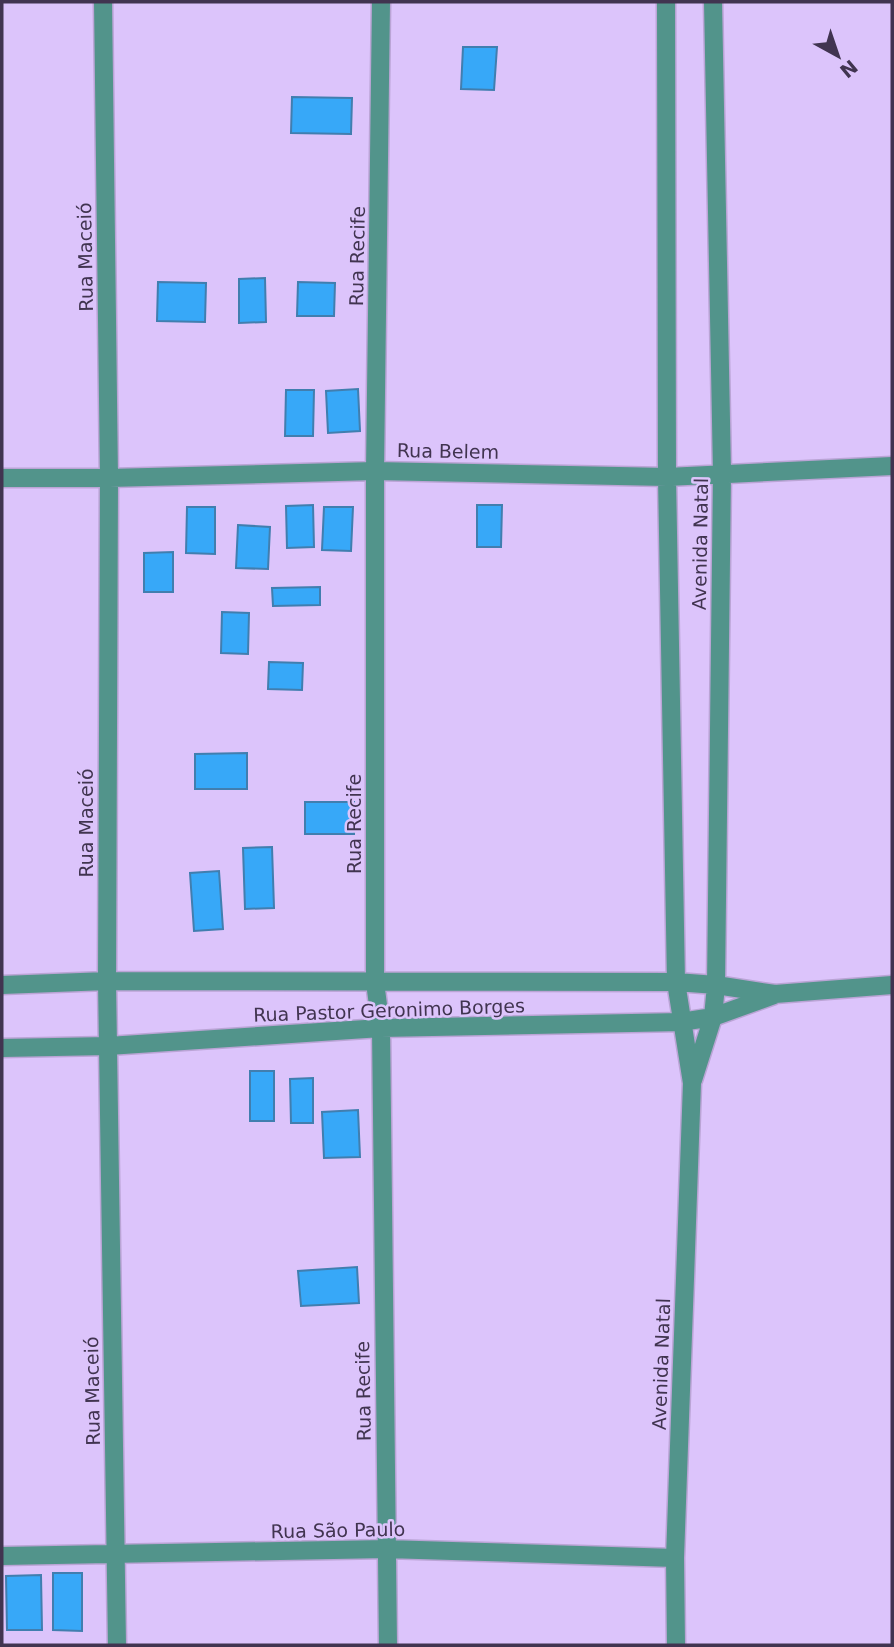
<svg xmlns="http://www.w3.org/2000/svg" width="894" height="1647" font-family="'DejaVu Sans',sans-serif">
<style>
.building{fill:#37a8f8;stroke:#417eaf;stroke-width:2}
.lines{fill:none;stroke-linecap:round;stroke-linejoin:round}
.minor-casing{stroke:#baa4d5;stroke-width:21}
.minor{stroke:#52948b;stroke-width:18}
.labels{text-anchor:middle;stroke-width:5;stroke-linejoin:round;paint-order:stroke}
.street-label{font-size:19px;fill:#413450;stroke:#dcc4fb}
</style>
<rect width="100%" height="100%" fill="#dcc4fb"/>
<path class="building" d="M463,47H497L494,90L461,89Z
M292,97L352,98L351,134L291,133Z
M265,278L266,322L239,323V279Z
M158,282L206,283L205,322L157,321Z
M298,282L335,283L334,316H297Z
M358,389L360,431L328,433L326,391Z
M286,390H314L313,436H285Z
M313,505L314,547L287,548L286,506Z
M477,505H502L501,547H477Z
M187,507H215V554L186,553Z
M324,507H353L351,551L322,550Z
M238,525L270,527L268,569L236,568Z
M173,552V592H144V553Z
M320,587V605L273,606L272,588Z
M222,612L249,613L248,654L221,653Z
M269,662L303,663L302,690L268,689Z
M247,753V789H195V754Z
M305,802H354V834H305Z
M272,847L274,908L245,909L243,848Z
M219,871L223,929L194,931L190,873Z
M250,1071H274V1121H250Z
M313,1078V1123H291L290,1079Z
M358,1110L360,1157L324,1158L322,1112Z
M357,1267L359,1303L301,1306L298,1271Z
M53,1573H82V1631L53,1630Z
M41,1575L42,1630H7L6,1576Z"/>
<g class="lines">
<g class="minor-casing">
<path id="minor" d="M103,2L109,478L107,981L117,1645
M381,2L375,471V982L381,1028L388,1645
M666,2L667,477L676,982L692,1083L675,1558L676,1645
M2,478H109L375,471L667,477L892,466
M2,985L107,981L676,982L716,985L775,994L892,985
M2,1048L108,1046L381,1028L681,1022L713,1017L774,995
M693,1080L713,1017L716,985L722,473L713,2
M2,1556L386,1549L675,1558"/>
</g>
<use href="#minor" class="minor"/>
</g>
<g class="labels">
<g class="street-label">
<text transform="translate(357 256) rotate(-89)" y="7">Rua Recife</text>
<text transform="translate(85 257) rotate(-91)" y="7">Rua Maceió</text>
<text transform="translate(448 451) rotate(1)" y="7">Rua Belem</text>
<text transform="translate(700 544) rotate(-89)" y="7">Avenida Natal</text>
<text transform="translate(86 823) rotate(-90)" y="7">Rua Maceió</text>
<text transform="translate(354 824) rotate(-90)" y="7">Rua Recife</text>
<text transform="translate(389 1010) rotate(-2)" y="7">Rua Pastor Geronimo Borges</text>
<text transform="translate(661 1364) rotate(-88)" y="7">Avenida Natal</text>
<text transform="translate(92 1391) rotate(-91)" y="7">Rua Maceió</text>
<text transform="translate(363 1391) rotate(-91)" y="7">Rua Recife</text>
<text transform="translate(338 1530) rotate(-1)" y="7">Rua São Paulo</text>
</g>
</g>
<rect width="894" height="1647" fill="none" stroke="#413450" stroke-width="7"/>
<g transform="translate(838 56) rotate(140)" stroke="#dcc4fb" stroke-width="5" paint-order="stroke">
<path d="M0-5L12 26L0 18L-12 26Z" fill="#413450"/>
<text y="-10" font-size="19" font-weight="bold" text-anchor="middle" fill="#413450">N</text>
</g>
</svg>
